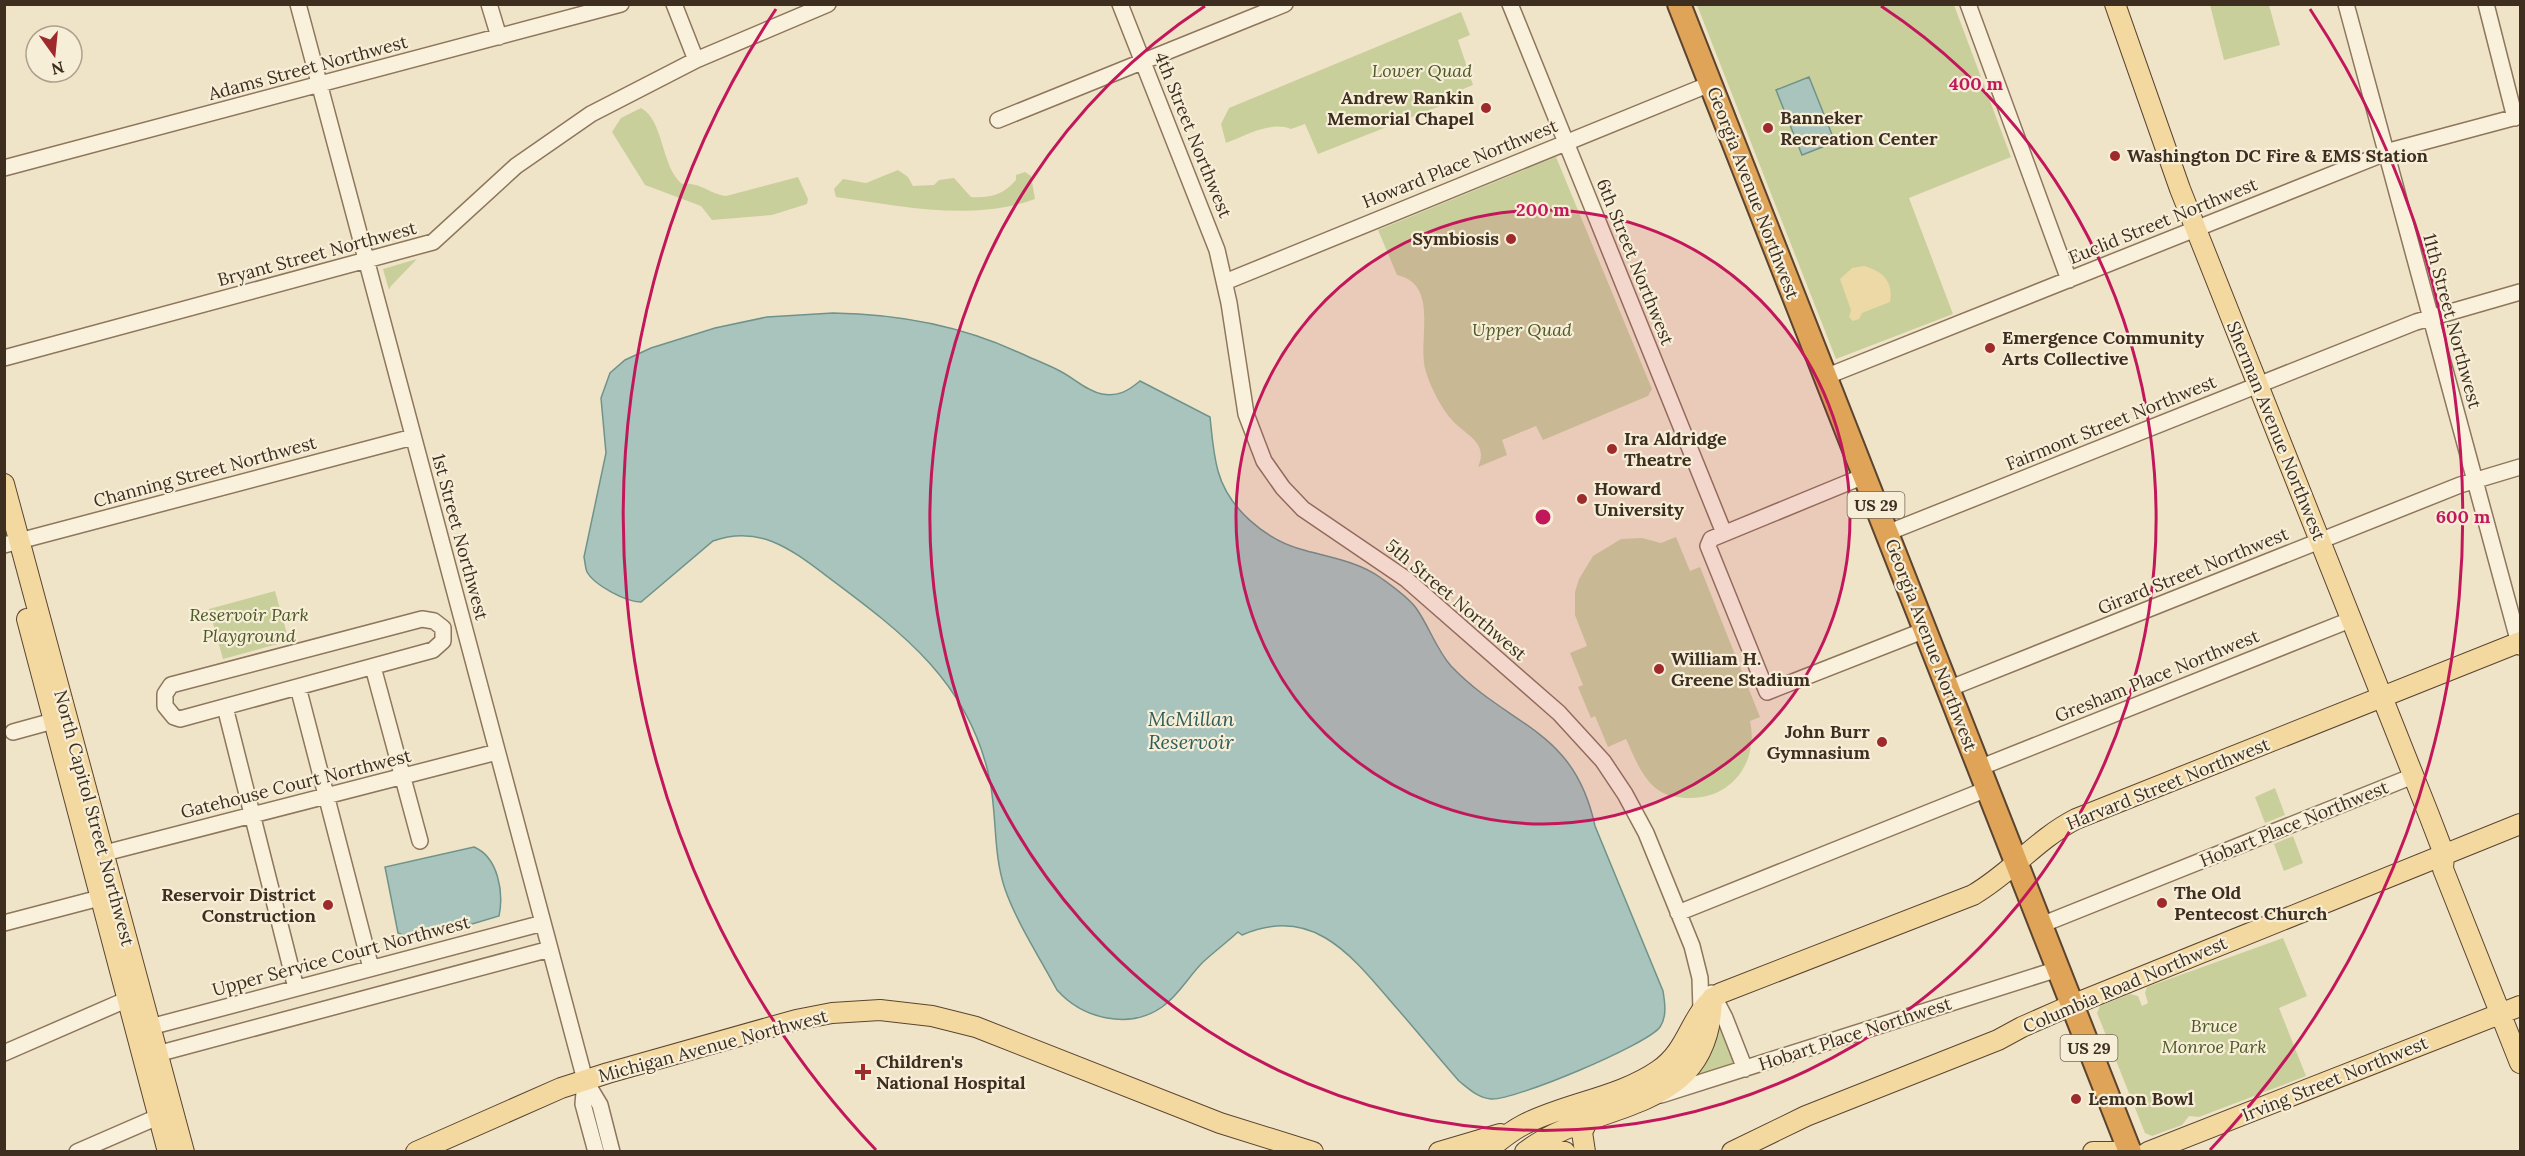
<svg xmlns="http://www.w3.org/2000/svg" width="2525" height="1156" font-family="Lora,serif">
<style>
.green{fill:#c9cf9b}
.sand{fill:#ecd9a5}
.water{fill:#a9c4bc;stroke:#6f938a;stroke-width:1.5}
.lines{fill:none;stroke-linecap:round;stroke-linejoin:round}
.minor-casing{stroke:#8d765c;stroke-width:18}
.major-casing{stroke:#5b4430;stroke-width:22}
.highway-casing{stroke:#5b4430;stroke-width:26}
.minor{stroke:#faf1dc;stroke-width:15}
.major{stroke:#f3d9a0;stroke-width:20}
.highway{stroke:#e0a458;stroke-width:22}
.ring{fill:none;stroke:#c2185b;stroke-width:3}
.poi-dot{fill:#9e2a2b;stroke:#f7eed8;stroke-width:2}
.labels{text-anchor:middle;stroke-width:4.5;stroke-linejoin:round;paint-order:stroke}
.shield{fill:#f7eed8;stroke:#756857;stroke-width:1.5}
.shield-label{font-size:16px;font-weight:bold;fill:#3d2e20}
.street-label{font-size:18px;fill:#3d2e20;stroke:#f7eed8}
.park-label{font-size:18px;font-style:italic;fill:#4d5a26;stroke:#f7eed8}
.poi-label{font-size:18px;font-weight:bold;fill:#3d2e20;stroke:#f7eed8;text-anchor:start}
.water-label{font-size:20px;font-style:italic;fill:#2f5d5a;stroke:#f7eed8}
.centre{fill:#c2185b;stroke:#f7eed8;stroke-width:3}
.ring-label{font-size:18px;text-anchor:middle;font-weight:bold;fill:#c2185b;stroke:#f7eed8;stroke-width:4.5;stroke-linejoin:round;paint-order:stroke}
</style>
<rect width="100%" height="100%" fill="#f0e4c8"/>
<path class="green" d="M1697,5H1954L2011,157L1909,198L1953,314L1836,359Z
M2210,5H2269L2280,45L2224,60Z
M1461,12L1470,35L1458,40L1473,85L1456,92L1458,99L1318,154L1305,124L1291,129C1269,121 1247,135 1226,143L1221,124L1229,108Z
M641,108C664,120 661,167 682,184C701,182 707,193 726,196L798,177L808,199L807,204L772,215L712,220L701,206L645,185L612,132L621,118Z
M1556,157L1652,389L1648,396L1543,440L1536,426L1502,440L1507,455L1478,467C1489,442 1466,436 1452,420C1441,408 1431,388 1426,372C1416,342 1441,285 1397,275L1378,230Z
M898,170L908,177L913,186L934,185L939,180L954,178L971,197C991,198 1003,195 1016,180V175L1025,172L1031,176L1035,199C972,222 901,206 836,197L834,189L843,179L866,183Z
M417,259L391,286L389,290L383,269Z
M1676,537L1690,571L1700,567L1760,717L1750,721C1759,761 1732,799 1689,798C1678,798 1667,796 1658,790C1641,777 1635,758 1626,739L1608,747L1595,716L1591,718L1578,687L1583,685L1570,653L1587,646L1575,615V592L1579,579L1593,556L1621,539L1642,538L1661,543Z
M275,591L289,641L223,659L209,609Z
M2275,788L2285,815L2265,823L2255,797Z
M2293,836L2303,863L2284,871L2274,844Z
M2283,938L2307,996L2279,1008L2306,1076L2199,1117L2189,1116L2182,1125L2152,1136L2145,1133L2097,1013L2100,1006L2130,994L2138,996L2142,1006L2148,1003L2145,993L2147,987Z
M1718,1019L1735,1064L1692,1079L1711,1050Z"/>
<path class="sand" d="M1864,266C1883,271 1894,282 1890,302L1862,313L1859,319L1853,321L1849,317L1851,310L1840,279L1852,268Z"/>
<path class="water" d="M1809,77L1835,142L1802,155L1776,90Z
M833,313C899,314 960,325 1020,353C1033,359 1046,364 1058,370C1073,377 1086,391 1102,394C1118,397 1128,391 1140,381L1210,417C1212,435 1213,453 1218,471C1228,508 1265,539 1300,549C1327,557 1358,561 1381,578C1392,586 1408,597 1416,608C1429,626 1436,649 1451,666C1510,728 1574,728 1595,826L1663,991C1665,1003 1667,1017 1660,1027C1647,1045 1513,1101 1491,1099C1478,1098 1469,1089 1459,1081C1437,1056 1416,1030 1394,1005C1352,956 1313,904 1242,935L1238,932C1227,942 1214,952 1203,962C1188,977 1179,995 1162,1007C1129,1030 1083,1019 1057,990C1041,960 1016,921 1005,889C993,854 997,817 990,781C970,683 903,633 828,577C792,550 760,524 713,541L641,602C626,602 594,585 587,572C585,567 585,561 584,557L606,453L601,398L610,373L625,360L651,348L715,328L767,317Z
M474,847C498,857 504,892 499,916L442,933L410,938L398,933L385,867Z"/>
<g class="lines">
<g class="minor-casing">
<path id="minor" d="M298,4L585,1080L600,1105L612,1152
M489,4L499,37
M674,4L696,60
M1120,4L1217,250L1229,303L1246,414L1264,461L1283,488L1303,509L1406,579L1559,713L1603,761L1625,794L1646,833L1692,946L1700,978L1701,1010
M1510,4L1724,533
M1968,4L2069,280
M2346,4L2520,647
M2486,4L2515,118
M998,120L1285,4
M4,168L621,4
M1225,282L1710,84
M4,358L433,242L516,166L591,114L696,60L828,4
M1825,377L2393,150L2520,116
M1864,476L1711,539L1708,546L1767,692L1925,630
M1887,533L2416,322L2520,292
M4,545L413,437
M422,619L434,621L443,628V641L433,650L180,719L174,717L165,706V694L171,685Z
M373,667L420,841
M298,687L371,968
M1948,689L2460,485L2520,467
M225,707L296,988
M13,732L64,718
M1979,768L2350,620
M105,853L497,752
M1678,913L1987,789
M4,923L111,895
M2041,925L2413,776
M1712,993L1725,1018L1745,1069
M150,1027L543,923
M4,1053L135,996
M157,1054L550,949
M585,1080L583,1104L596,1152
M1661,1095L2058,969
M77,1152L169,1112"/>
</g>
<g class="major-casing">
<path id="major" d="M2115,4L2180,189L2429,815L2444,854L2443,869L2520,1063
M4,484L184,1152
M27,619L168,1152
M416,1152L561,1088L608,1073L796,1020L832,1013L880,1010L932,1016L976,1027L1220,1123L1313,1152
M1439,1152L1500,1134
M1485,1152C1497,1143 1509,1132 1523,1125C1565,1103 1619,1098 1659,1070C1691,1048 1690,1010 1721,993L1973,895C2011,873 2037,839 2076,819L2520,642
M1525,1152C1597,1097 1710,1118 1712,998
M1529,1152L1547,1148L1565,1152
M1585,1152L1582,1132L1590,1116
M1732,1152L1806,1116L1998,1040L2022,1027L2072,1005L2520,824
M2093,1152H2132
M2148,1152L2520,1006"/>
</g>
<g class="highway-casing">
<path id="highway" d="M1679,4L2130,1152"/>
</g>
<use href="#minor" class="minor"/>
<use href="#major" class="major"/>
<use href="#highway" class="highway"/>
</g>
<circle cx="1543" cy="517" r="307" fill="#c2185b" fill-opacity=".12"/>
<g class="ring">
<circle cx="1543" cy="517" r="307"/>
<path d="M1881 6A613 613 0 1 1 1205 6"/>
<path d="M876 1150A920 920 0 0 1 776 9M2310 9A920 920 0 0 1 2210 1150"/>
</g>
<g class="poi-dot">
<circle cx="1486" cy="108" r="6"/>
<circle cx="1768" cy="128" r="6"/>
<circle cx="2115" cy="156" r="6"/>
<circle cx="1511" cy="239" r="6"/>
<circle cx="1990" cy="348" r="6"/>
<circle cx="1612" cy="449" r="6"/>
<circle cx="1582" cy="499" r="6"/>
<circle cx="1659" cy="669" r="6"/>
<circle cx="1882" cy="742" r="6"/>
<circle cx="2162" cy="903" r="6"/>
<circle cx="328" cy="905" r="6"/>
<path d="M860 1063h6v6h6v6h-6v6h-6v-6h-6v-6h6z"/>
<circle cx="2076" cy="1099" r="6"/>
</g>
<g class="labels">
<g class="shield">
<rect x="1847.5" y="492" width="57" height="26" rx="4.5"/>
<rect x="2060.5" y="1035" width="57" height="26" rx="4.5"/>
</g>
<g class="shield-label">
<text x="1876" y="511">US 29</text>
<text x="2089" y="1054">US 29</text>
</g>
<g class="street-label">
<text transform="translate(308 68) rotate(-15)" y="6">Adams Street Northwest</text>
<text transform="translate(1193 135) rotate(68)" y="6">4th Street Northwest</text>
<text transform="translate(1460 164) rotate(-22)" y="6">Howard Place Northwest</text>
<text transform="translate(1753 193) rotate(69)" y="6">Georgia Avenue Northwest</text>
<text transform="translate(2163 221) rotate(-22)" y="6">Euclid Street Northwest</text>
<text transform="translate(317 254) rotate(-15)" y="6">Bryant Street Northwest</text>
<text transform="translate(1635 262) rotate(68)" y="6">6th Street Northwest</text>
<text transform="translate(2452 321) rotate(75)" y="6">11th Street Northwest</text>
<text transform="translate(2111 423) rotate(-22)" y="6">Fairmont Street Northwest</text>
<text transform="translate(2276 431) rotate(68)" y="6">Sherman Avenue Northwest</text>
<text transform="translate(205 472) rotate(-15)" y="6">Channing Street Northwest</text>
<text transform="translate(460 537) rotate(75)" y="6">1st Street Northwest</text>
<text transform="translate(2193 571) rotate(-22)" y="6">Girard Street Northwest</text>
<text transform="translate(1456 600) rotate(40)" y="6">5th Street Northwest</text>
<text transform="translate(1931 645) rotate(69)" y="6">Georgia Avenue Northwest</text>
<text transform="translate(2157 676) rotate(-22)" y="6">Gresham Place Northwest</text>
<text transform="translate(296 784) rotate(-14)" y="6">Gatehouse Court Northwest</text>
<text transform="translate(2168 784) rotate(-22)" y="6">Harvard Street Northwest</text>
<text transform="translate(94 818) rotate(75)" y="6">North Capitol Street Northwest</text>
<text transform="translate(2294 824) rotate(-22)" y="6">Hobart Place Northwest</text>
<text transform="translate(341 956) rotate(-15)" y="6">Upper Service Court Northwest</text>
<text transform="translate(2125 985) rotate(-23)" y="6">Columbia Road Northwest</text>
<text transform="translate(1855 1034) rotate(-18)" y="6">Hobart Place Northwest</text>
<text transform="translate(713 1046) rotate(-15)" y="6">Michigan Avenue Northwest</text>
<text transform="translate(2335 1079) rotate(-22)" y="6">Irving Street Northwest</text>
</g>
<g class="park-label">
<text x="1422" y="77">Lower Quad</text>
<text x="1522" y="336">Upper Quad</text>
<text x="249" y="621">Reservoir Park<tspan x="249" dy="21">Playground</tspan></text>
<text x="2214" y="1032">Bruce<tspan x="2214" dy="21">Monroe Park</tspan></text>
</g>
<g class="poi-label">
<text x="1474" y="104" text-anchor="end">Andrew Rankin<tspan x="1474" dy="21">Memorial Chapel</tspan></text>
<text x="1780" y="124">Banneker<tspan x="1780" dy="21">Recreation Center</tspan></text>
<text x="2127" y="162">Washington DC Fire &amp; EMS Station</text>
<text x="1499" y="245" text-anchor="end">Symbiosis</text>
<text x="2002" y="344">Emergence Community<tspan x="2002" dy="21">Arts Collective</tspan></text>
<text x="1624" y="445">Ira Aldridge<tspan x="1624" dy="21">Theatre</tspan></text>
<text x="1594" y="495">Howard<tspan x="1594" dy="21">University</tspan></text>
<text x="1671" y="665">William H.<tspan x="1671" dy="21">Greene Stadium</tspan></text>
<text x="1870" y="738" text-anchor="end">John Burr<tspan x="1870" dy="21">Gymnasium</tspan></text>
<text x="2174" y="899">The Old<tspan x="2174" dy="21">Pentecost Church</tspan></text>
<text x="316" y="901" text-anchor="end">Reservoir District<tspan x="316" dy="21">Construction</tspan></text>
<text x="876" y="1068">Children's<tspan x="876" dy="21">National Hospital</tspan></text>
<text x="2088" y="1105">Lemon Bowl</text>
</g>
<g class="water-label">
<text x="1191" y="726">McMillan<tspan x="1191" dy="23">Reservoir</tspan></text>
</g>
</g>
<circle cx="1543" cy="517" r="9" class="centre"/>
<g class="ring-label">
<text x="1976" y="90">400 m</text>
<text x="1543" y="216">200 m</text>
<text x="2463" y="523">600 m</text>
</g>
<rect width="2525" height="1156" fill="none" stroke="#3d2e20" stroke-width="12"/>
<g transform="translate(54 54) rotate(165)"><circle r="28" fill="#f7eed8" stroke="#ada18e" stroke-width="1.5"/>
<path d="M0-4.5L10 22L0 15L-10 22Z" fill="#9e2a2b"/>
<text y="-9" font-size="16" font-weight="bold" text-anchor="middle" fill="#3d2e20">N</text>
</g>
</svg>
